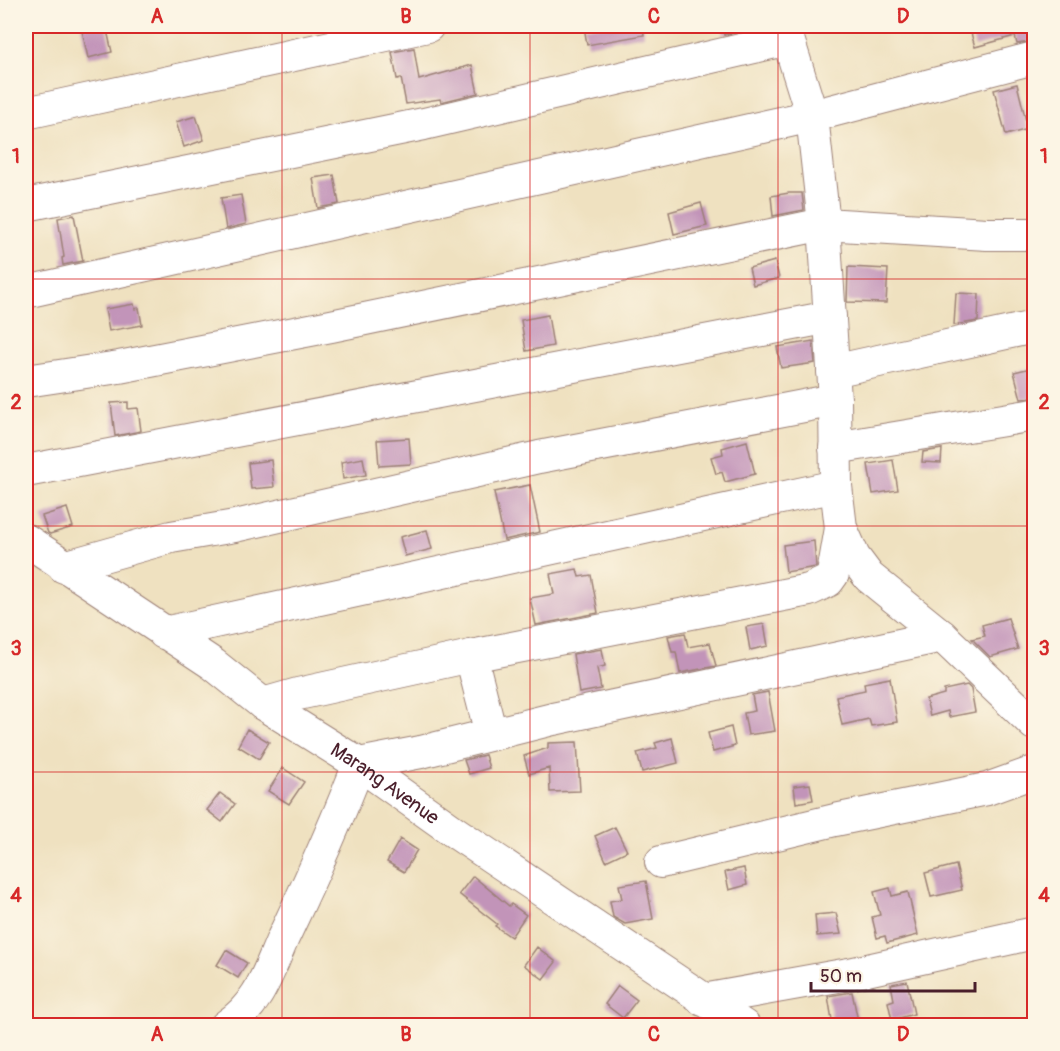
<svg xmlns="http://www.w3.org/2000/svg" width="1060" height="1051" font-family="Pangolin,sans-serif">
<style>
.building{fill:#c294b9}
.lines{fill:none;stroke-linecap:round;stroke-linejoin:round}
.minor-casing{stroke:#9c8076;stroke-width:34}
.minor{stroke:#fff;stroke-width:32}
.grid{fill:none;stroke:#d62828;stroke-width:1.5;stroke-opacity:0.55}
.labels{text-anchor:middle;stroke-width:5;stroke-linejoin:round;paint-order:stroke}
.street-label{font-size:20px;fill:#4a1f2b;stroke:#fcf5e5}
.neatline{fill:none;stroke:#d62828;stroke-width:2}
.grid-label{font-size:20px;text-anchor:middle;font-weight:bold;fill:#d62828}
</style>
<rect width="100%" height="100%" fill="#fcf5e5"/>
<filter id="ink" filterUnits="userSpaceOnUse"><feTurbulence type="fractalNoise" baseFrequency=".0167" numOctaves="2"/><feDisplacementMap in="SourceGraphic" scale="12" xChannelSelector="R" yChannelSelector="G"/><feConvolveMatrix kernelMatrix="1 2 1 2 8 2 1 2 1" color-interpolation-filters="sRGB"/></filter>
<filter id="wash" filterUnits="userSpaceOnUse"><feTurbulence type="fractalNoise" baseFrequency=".008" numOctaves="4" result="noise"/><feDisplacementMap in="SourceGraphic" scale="24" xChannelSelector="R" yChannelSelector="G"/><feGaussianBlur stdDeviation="1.35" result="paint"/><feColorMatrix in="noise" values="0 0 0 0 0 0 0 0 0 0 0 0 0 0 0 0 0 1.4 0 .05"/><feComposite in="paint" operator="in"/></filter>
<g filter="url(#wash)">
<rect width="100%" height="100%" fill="#efe1c0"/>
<g id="blocks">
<path class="building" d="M81,26H106L112,52L88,58Z
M584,26H643L644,35L587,45Z
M722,26H763L724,35Z
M969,26H1035V41L1017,44L1015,36L975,47Z
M414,48L419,80L472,65L478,93L441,102L440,99L406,104L401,78L397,79L392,52Z
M1017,84L1028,129L1006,135L994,90Z
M196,116L204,140L184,147L176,122Z
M334,175L339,204L318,208L313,178Z
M789,193H802L804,210L773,216L771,196Z
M241,195L246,224L226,229L221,198Z
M701,203L707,226L674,234L669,212Z
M74,215L83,261L63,265L62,258L64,257L58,218Z
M775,261L779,278L753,285L749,268Z
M848,267L888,269L886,303L847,302Z
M956,293L979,294L978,321L954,325Z
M134,304L135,309L139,308L142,325L109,331L105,309Z
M548,315L553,346L526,351L521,320Z
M813,341L815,363L781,368L777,347Z
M1035,367V398L1021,399L1014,372Z
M128,402V409L138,408L141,431L115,436L111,403Z
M409,438L411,464L379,466L377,440Z
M747,441L755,474L725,482L722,472L716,474L711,457L723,454L722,448Z
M942,449L941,463L922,462L923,452Z
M363,458L366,475L343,479L341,462Z
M271,460L274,487L251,489L248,463Z
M893,460L898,490L873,494L868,464Z
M530,485L540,532L504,540L494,492Z
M67,508L73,527L50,534L48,533L42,516Z
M427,530L432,549L405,556L400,537Z
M814,541L816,567L786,572L783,545Z
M577,569L579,577L591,575L598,613L536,625L530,598L554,594L550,574Z
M1008,618L1018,649L990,657L972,639L985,636L982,625Z
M764,624L768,646L750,650L746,627Z
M685,633L688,647L710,643L716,666L680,673L676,652H672L668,636Z
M602,649L605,666L597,668L601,689L579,693L573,654Z
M890,678L897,722L871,726L869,719L842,725L836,696L865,690L864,683Z
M967,685L971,689L975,712L949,717L948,711L930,716L926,699L944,694V690Z
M768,692L775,731L748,735L744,713L755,711L752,695Z
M731,727L735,746L713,752L708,733Z
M247,729L269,742L259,759L238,746Z
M672,738L678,763L642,772L637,753L657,748L655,743Z
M577,742L580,791L550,792L549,768L529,774L524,756L548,748V743Z
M485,755L489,768L469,774L464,760Z
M283,768L304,782L289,804L268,791Z
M810,784L813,800L796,803L794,786Z
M220,793L235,804L222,822L207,810Z
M615,827L627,851L606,861L595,836Z
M400,839L417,850L404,872L387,862Z
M956,865L962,890L931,897L925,873Z
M744,868L747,885L729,890L725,872Z
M473,876L509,906L511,904L526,915L511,937L495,926L497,924L459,894Z
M646,881L653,919L625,924L613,917L610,901L622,899L619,885Z
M890,888L892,896L908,892L918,935L887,943L885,936L877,938L872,917L880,915L874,892Z
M836,913L841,934L817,936L815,915Z
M537,947L556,962L543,979L524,965Z
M226,950L247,963L238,978L217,965Z
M907,981L914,1014L892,1020L888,1002L894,1000L891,984Z
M618,986L637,1000L623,1018L605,1004Z
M852,992L859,1026H833L828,996Z"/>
</g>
</g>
<g filter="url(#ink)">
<use href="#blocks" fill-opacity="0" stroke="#9c8076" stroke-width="1.5"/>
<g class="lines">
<g class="minor-casing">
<g id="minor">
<path d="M781,26L788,39L812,116L824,224L835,400L836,486L841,528L854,557L869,577L942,636L1034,724"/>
<path d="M26,113L428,26"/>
<path d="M26,205L424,124L788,39"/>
<path d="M26,292L812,116L1034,58"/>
<path d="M833,371L1034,327"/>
<path d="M26,381L119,367L331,326L824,224L987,234H1034"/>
<path d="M835,448L1034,415"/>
<path d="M26,471L830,317"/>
<path id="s1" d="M26,540L213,664L263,704L359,764L456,833L744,1026"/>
<path d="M64,567L171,537L235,526L539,457L835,400"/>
<path d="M164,633L836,486"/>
<path d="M471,656L491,734"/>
<path d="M263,704L298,694L471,656L809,590L828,581L833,574L841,528"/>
<path d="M661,862L835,820L987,789L1034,772"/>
<path d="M703,1000L849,974L1034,933"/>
<path d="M226,1026C259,1005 268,972 283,938C310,881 336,824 359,764L421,752L553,719L942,636"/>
</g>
</g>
<use href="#minor" class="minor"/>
</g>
</g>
<path class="grid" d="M282,26V1026M530,26V1026M778,26V1026M26,279H1034M26,526H1034M26,772H1034"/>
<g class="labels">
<g class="street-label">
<text dy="7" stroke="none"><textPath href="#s1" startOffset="434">Marang Avenue</textPath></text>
</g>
</g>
<rect width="1060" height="1051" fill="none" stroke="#fcf5e5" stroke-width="66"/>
<path d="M811 982v9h164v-9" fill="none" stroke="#4a1f2b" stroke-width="3"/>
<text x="820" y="982" font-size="18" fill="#4a1f2b" stroke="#fcf5e5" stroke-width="4.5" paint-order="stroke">50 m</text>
<rect x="33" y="33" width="994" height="985" class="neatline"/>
<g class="grid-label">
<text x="157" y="23">A</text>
<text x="406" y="23">B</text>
<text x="654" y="23">C</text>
<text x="903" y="23">D</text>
<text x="16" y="163">1</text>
<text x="1044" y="163">1</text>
<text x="16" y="409">2</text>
<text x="1044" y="409">2</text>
<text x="16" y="655">3</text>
<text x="1044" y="655">3</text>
<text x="16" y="902">4</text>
<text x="1044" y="902">4</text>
<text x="157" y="1041">A</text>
<text x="406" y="1041">B</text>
<text x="654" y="1041">C</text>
<text x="903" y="1041">D</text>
</g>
</svg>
